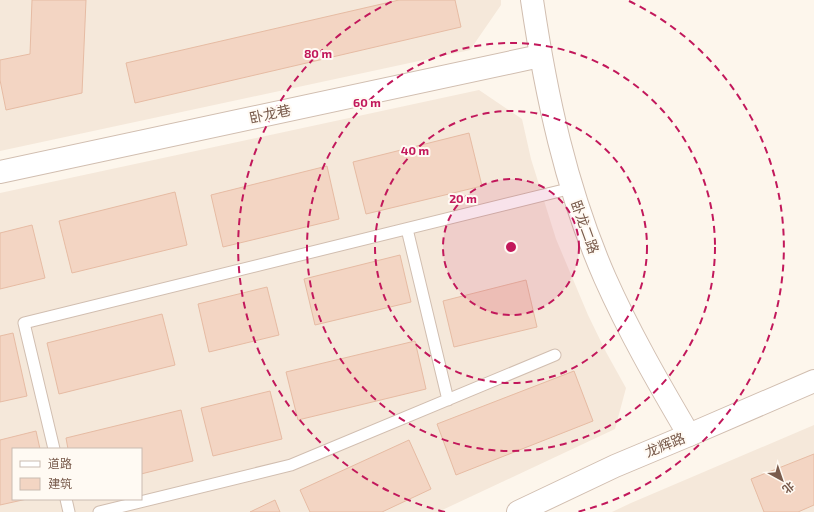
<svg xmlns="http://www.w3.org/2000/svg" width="814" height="512" font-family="'Exo 2','Noto Sans SC',sans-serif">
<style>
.residential{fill:#f5e8da;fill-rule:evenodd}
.building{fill:#f3d5c3;stroke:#e6bba3}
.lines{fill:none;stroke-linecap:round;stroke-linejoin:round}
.service-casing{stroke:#d1beb0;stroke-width:13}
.minor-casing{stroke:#d1beb0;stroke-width:24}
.tertiary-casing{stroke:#d1beb0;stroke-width:24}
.service{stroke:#fff;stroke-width:11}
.minor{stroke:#fff;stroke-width:22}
.tertiary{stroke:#fff;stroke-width:22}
.ring{fill:none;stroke:#c2185b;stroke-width:2;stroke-dasharray:7 5}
.labels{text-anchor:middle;stroke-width:4;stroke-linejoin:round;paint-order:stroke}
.street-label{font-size:14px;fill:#7a5c4d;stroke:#fffaf3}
.centre{fill:#c2185b;stroke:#fffaf3;stroke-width:2}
.ring-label{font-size:12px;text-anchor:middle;font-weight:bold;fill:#c2185b;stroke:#fffaf3;stroke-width:4;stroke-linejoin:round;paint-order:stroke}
</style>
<rect width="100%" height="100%" fill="#fdf6ec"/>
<path class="residential" d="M0,0H501V5L470,50L0,151Z
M479,90L522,119L531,159L556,239L588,315L606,352L626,388L615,429L438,512H0V193ZM13,449H141V499H13Z
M814,425V512H612L631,503Z"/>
<path class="building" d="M32,0H86L82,93L6,110L0,80V60L30,54Z
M399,0H455L461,27L135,103L126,63Z
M469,133L482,186L366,214L353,162Z
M327,166L339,219L223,247L211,195Z
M175,192L187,245L72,273L59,221Z
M32,225L45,278L0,289V233Z
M400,255L411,302L315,325L304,279Z
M526,280L537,327L454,347L443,301Z
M267,287L279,335L209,352L198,304Z
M162,314L175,365L59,394L47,343Z
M13,333L27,396L0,402V336Z
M415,341L426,389L298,420L286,372Z
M574,371L593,421L456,475L437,424Z
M270,391L282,439L213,456L201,408Z
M181,410L193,461L141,474V449H68L66,438Z
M36,431L40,449H13V499H27L0,505V440Z
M409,440L431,489L382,512H310L300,490Z
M814,454V505L798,512H764L751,479Z
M275,500L280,512H250Z"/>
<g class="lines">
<g class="service-casing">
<path id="service" d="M407,229L448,400
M54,449L24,323L572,188
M66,499L69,512
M99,512L291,465L555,355"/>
</g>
<g class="minor-casing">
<path id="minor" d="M532,0C546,95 566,189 605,278C629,332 659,384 689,435
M0,172L540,56"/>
</g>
<g class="tertiary-casing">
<path id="tertiary" d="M518,512L615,466L689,435L814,381"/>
</g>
<use href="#service" class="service"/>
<use href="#minor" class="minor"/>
<use href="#tertiary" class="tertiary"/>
</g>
<circle cx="511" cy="247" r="68" fill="#c2185b" fill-opacity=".12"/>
<g class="ring">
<circle cx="511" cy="247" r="68"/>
<circle cx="511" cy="247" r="136"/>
<circle cx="511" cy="247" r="204"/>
<path d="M445 512A273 273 0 0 1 393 1M629 1A273 273 0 0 1 577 512"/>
</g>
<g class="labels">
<g class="street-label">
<text transform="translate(270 114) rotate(-12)" y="5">卧龙巷</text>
<text transform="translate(585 227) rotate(70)" y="5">卧龙二路</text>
<text transform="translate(665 445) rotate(-22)" y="5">龙辉路</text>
</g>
</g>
<circle cx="511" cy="247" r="6" class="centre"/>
<g class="ring-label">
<text x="318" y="58">80 m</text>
<text x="367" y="107">60 m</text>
<text x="415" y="155">40 m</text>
<text x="463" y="203">20 m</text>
</g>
<rect x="12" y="448" width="130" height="52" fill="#fffaf3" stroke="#cabbb1"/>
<rect x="20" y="461" width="20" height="6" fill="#ffffff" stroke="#cabbb1"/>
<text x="48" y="468" font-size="12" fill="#7a5c4d">道路</text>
<rect x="20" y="478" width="20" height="12" fill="#f3d5c3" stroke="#cabbb1"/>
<text x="48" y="488" font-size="12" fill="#7a5c4d">建筑</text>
<g transform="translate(782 480) rotate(140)" stroke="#fffaf3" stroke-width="3" paint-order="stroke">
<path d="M0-3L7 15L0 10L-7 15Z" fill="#7a5c4d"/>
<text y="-6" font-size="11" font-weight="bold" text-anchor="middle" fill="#7a5c4d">北</text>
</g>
</svg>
